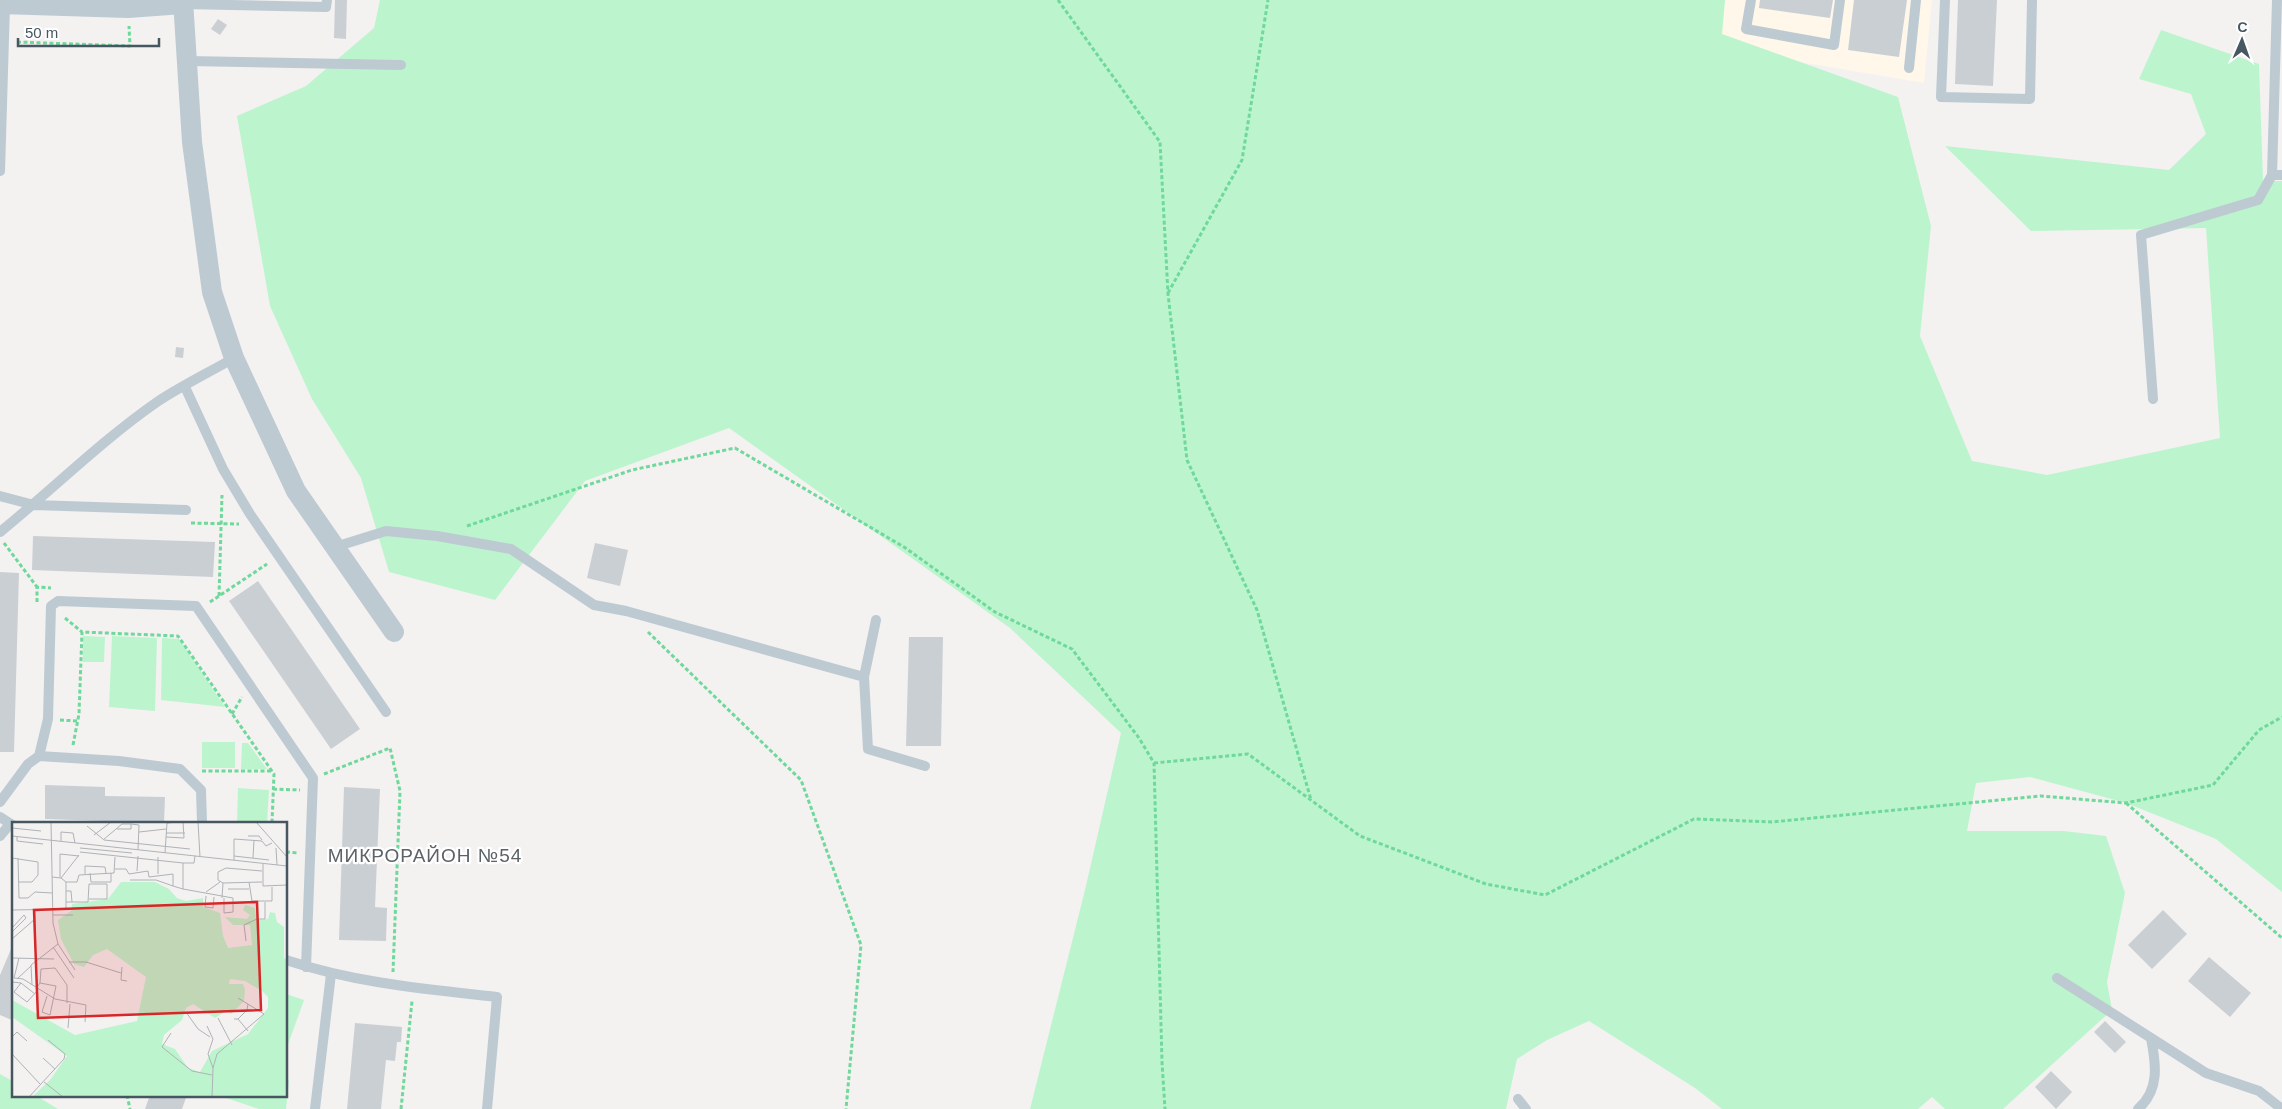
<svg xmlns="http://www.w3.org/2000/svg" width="2282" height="1109" font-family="Arial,sans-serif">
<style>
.commercial{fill:#fef7ea}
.green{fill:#bcf5cd}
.building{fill:#cacfd4}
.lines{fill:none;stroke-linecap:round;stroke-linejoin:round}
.path{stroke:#6fd89b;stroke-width:3;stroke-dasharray:4 2.5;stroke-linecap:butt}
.service{stroke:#bdcad2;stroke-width:10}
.minor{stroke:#bdcad2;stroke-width:20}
.labels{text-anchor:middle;stroke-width:4.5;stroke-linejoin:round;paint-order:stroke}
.quarter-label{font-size:19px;letter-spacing:1px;fill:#5d6267;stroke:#fff}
.inset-road{fill:none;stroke:#aeb3b7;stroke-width:1}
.view{fill:#d62828;fill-opacity:0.15;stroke:#d62828;stroke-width:2.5}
.inset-edge{fill:none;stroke:#465761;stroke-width:2.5}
</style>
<rect width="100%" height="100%" fill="#f4f1f1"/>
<path class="commercial" d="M1723,0H1932L1924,83L1712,47Z"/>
<path class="green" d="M380,0H1725L1722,34L1898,97L1931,226L1920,336L1972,461L2047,475L2220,438L2206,228L2031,231L1945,146L2169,170L2206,134L2191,94L2139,79L2161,30L2259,64L2263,181H2282V892L2216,839L2126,803L2030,777L1976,783L1967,831H2064L2106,836L2125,893L2107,982L2112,1010L2003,1109H1945L1932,1097L1918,1109H1722L1695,1088L1589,1021L1547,1040L1517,1059L1506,1109H1030L1085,890L1121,733L1010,628L729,428L585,481L495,600L389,572L361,478L312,399L270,306L237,116L306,86L374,28Z
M83,636L105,637L104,662H83Z
M112,636L157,638L155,711L109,707Z
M162,638L179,639L225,707L161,700Z
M202,742H235V768H202Z
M242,743H248L267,769H241Z
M238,788L269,790L267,823H237Z
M286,994L304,1000L286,1050Z
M0,1074L14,1082V1095H35L58,1109H0Z
M286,1079L289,1080L286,1109H259L220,1096L286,1095Z"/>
<path class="building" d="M335,0H347L346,39L334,38Z
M1760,0H1833L1830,18L1759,8Z
M1854,0H1907L1899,57L1848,50Z
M1958,0H1997L1993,86L1955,84Z
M218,19L227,25L220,35L211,29Z
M176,347L184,348L183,358L175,357Z
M33,536L215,542L213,577L32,570Z
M595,543L628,550L620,586L587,578Z
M0,572L19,573L14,752H0Z
M258,581L360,729L331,749L229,601Z
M909,637H943L941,746H906Z
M45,785L105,787V796L165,797L164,823H104V821L45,819Z
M344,787L380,789L375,907L387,908L386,941L339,940Z
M2163,910L2187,934L2152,969L2128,945Z
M14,942V1021L0,1015V975Z
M2209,957L2251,993L2230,1017L2188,981Z
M2105,1021L2126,1042L2115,1053L2094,1032Z
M355,1023L402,1027L401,1042H397L395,1061L386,1060L381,1109H347Z
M2051,1071L2072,1092L2056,1109L2035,1087Z
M150,1095H187L182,1109H145Z"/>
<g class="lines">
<path class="path" d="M1058,0L1160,142L1168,294L1187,460L1257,610L1311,800
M17,42L130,46L129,26
M1168,293L1242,160L1268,0
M191,523L239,524
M467,526L632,470L735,448L904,547L995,612L1072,649L1139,738L1154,763L1162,1062L1165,1109
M4,543L37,587
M219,596L222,495
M37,602V587L51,588
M210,602L267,564
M65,618L82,632
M648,632L801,780L861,945L846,1109
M232,714L242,697
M60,720L77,721
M73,745L79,714L82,632L178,636L274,774L272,823
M1154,763L1248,754L1360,836L1486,884L1545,895L1694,819L1772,822L2041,796L2126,803L2213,785L2259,730L2282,717
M202,771H272
M324,774L390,748L400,791L393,972
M273,789L300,790
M2126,803L2282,938
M286,852L298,853
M127,1095L130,1109
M401,1109L412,1001"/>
<path class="service" d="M1751,0L1746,29L1834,45L1840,0
M1945,0L1941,97L2030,99L2032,0
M2277,0L2272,175H2282
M183,4L326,7L327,0
M187,61L401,65
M1909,68L1916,0
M0,171L5,5
M185,387L223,469L250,514L386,712
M2153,399L2141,235L2258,200L2272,175
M0,496L34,505L186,510
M0,532C53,489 101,441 157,402C181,386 208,373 234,358
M335,547L386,531L437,536L511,549L594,605L626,611L864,677
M876,620L864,677L868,749L925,766
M39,756L119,761L180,769L201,790L202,823
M0,802L28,764L39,756L48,719L51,606L58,601L196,606L313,778L306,967
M0,817L14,826
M0,836L10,824
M286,960C355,983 425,989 497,997L487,1109
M2057,978L2206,1073L2259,1091L2282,1109
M1518,1099L1526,1109
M315,1109L331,974
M2138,1109C2160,1090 2156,1064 2151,1038"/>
<path class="minor" d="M183,0L192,142L212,292L234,358L296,491L394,632
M0,4L128,8L183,4"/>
</g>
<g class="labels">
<g class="quarter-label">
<text x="425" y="862">МИКРОРАЙОН №54</text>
</g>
</g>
<g transform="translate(12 822)">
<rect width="275" height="275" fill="#f4f1f1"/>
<path d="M109,60H143L157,67L165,76L174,79L191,76V85L208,91L211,114L216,126L240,123L238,103H221L213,95L235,97L238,93L231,88L233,83L243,86L244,98L256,97L258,90L263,91L265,100L272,105V136L275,137V275H20L38,258L55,234L0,195V178L63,213L125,199L134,155L95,127L81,133L72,145L62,142L49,117L46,98L59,89L60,82L96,77ZM218,157L233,159L250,169L256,175V186L236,212L200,229L188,250L176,246L163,227L150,222L152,213L170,198L174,186L181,182L203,196L215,188L219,192L232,179L233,168L231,162H217Z" fill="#bcf5cd" fill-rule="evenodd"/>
<path class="inset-road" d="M39,0L41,101L46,122L63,148M186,0L188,35M244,0L275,35M75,4L91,17M0,6L29,9M105,7H119V2L127,3L126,28M127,10L154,7M154,11H173M82,13L99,0M0,14L275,44M236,14H247L250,18M5,15V19L31,22M154,15L172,16L171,0M91,18L110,2H119M92,18L178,27M49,19V10L61,11L63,21M68,26L120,31M264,26L265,43M68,30L171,41H182L183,34M153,31L155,1L166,0M222,34L257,38M146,35V52M0,36L26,40V53L20,60H7M6,36L7,76H16L23,70L40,71M241,36L242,18M222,38V17L250,19L254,24L260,21M251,42V64L275,63M103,47H114L117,52L136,49L137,55L161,52V64L171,67V41M125,49L126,34M78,51L79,60H99V51M73,52V44L93,45L94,51M48,55V32L67,34M49,56L67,33M118,58H144L161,64M54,60H65L67,53L102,51L103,35M237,60L240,79H260V65M250,60L211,61L206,58V50L214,46L250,49M171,67L221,76V90L212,91V76M216,67H237M54,69H59L60,80M194,70L208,60M194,74L193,85L201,86L202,75M210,76L211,61M54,80H76L77,62H95V77H77M245,80V97H253V80M0,88L54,87V60L49,56L40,55M41,93H61M0,106L12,93M0,110L14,96L12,93M0,117L23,97M234,119L232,103L245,97M41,125L62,156M23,127V88M0,136L42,137M7,136L2,156L11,157L43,177L74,183L73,200M57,140H74L109,151M110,145L109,158L115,159M0,156V160L9,161L23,172M6,156L19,144M9,161L2,170L15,180L26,168M28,161L44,164L38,193L30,190L35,174M20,163L19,143L46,122M24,167L28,161L29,147L43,146L55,163V181M174,190L186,207L198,215M206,196L220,223M222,197H226L235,188L236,182M226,197L236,209M195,204L201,217L196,232L201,246L200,275M56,206L58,182M159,211L150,225L180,249L200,253M0,215L5,210L15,219M0,232L28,262M31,236L43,247M201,246L205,232L252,192L226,176M32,260L51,275M17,275L52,237L53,232L36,218"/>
<path class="view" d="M245,80L249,188L26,196L22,88Z"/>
<rect width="275" height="275" class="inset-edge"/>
</g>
<g transform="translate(2242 40) rotate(2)" stroke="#ffffff" stroke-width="4" paint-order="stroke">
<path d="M0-4L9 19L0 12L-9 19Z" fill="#465761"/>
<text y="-8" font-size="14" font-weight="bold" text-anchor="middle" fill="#465761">С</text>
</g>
<path d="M18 38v8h141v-8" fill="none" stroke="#465761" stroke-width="2.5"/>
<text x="25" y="38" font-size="15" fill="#465761" stroke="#ffffff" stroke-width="4" paint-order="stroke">50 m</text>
</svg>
